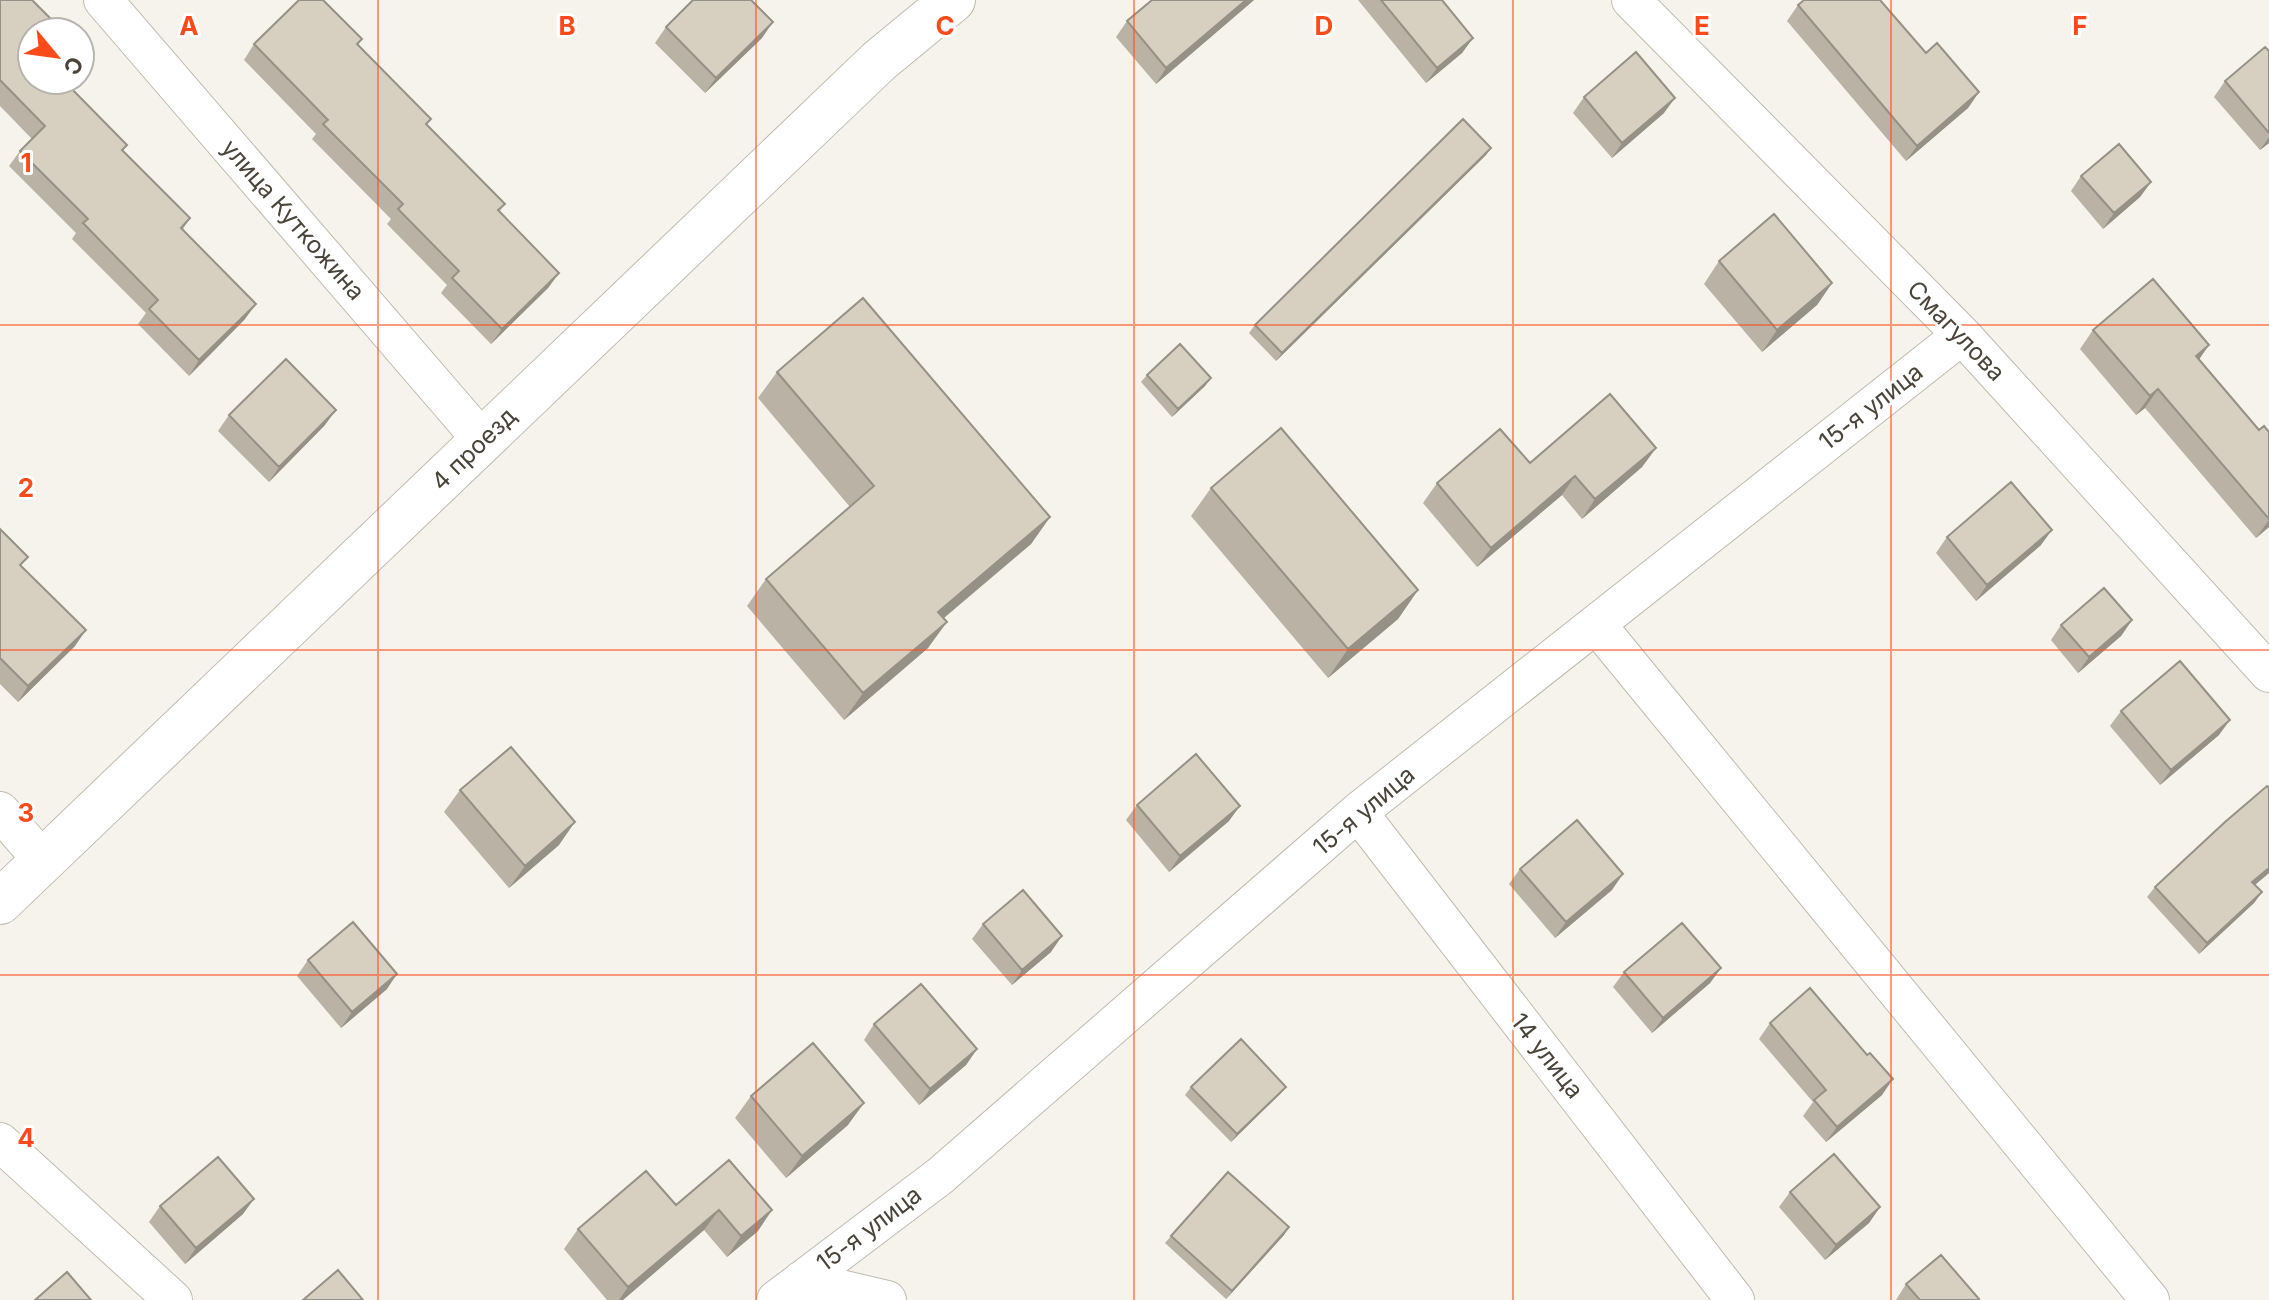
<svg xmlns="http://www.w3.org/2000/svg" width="2269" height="1300" font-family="Inter,sans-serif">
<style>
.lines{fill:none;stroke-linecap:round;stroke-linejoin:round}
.minor-casing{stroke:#c1bbad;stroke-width:40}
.tertiary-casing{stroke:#c1bbad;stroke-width:46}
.minor{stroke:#fff;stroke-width:38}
.tertiary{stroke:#fff;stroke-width:44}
.wall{fill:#b9b2a5}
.shaded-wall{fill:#969186}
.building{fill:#d7cfc0;stroke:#969186;stroke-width:2}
.grid{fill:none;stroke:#fd4a1b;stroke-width:2;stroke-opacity:0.55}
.labels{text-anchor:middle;stroke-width:6;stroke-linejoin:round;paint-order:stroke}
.street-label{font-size:24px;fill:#4a4438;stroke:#fff}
.grid-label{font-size:26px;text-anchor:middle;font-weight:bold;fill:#fd4a1b;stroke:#fff;stroke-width:6;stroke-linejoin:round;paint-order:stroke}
</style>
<rect width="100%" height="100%" fill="#f5f3eb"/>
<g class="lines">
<g class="minor-casing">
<path id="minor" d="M103,0L483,441
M1631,0L1962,335L2269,673
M1596,624L2150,1300
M0,811L43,861
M1358,812L1735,1300
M0,1142L173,1300
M802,1280L887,1300
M776,1300L940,1176L1358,812L1962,335"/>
</g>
<g class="tertiary-casing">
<path id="tertiary" d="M0,902L879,61L953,0"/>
</g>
<use href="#minor" class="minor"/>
<use href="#tertiary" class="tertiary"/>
</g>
<path class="wall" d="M0,0L32,80L127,145L123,151L190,218L183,229L245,319L189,376L138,324L146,313L72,239L76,233L9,166L20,151L32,139L0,106Z
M1152,0H1254L1156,84L1116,37L1127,21Z
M1358,0H1442L1473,38L1462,53L1426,83Z
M1798,5L1926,53L1979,92L1968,108L1906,161L1787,21Z
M666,27L762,38L705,93L655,43Z
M362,39L358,45L426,125L505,204L499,212L559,273L548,288L491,344L441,293L447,285L387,224L391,219L312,139L316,134L244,60L254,44Z
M2269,51V143L2260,150L2214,97L2225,81Z
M1584,97L1664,113L1612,158L1573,113Z
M1486,155L1276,361L1249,333L1255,325Z
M2081,176L2151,182L2140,197L2103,229L2071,191Z
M1719,261L1832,283L1817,305L1762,352L1704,284Z
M2093,330L2199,359L2259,430L2269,432V527L2256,538L2145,408L2136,415L2080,349Z
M777,372L1050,517L1031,544L944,618L928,648L844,720L747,606L766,579L850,507L758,398Z
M1147,375L1211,378L1205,386L1172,417L1141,382Z
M229,415L325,425L269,482L218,431Z
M1656,448L1642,467L1582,519L1562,495L1477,567L1423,503L1437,483L1530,463Z
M1211,488L1418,590L1398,619L1328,678L1191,516Z
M0,529L22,566L75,646L18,702L0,684Z
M1947,537L2041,545L1976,601L1936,553Z
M2132,620L2121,636L2078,673L2051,640L2061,625Z
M2121,711L2219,735L2160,785L2110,726Z
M460,790L559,845L509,888L444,812Z
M1137,805L1229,821L1169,872L1126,820Z
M1520,869L1612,890L1555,938L1509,884Z
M2269,873L2255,885L2262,892L2254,903L2199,954L2147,897L2155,887Z
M983,924L1051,952L1012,985L972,939Z
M308,960L387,989L341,1028L297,976Z
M1721,968L1710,983L1652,1033L1613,987L1624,972Z
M1770,1023L1882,1095L1826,1142L1803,1116L1813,1102L1759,1039Z
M874,1024L977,1049L966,1065L919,1105L864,1040Z
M1191,1087H1286L1280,1094L1231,1142L1185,1095Z
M751,1096L848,1125L786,1178L735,1118Z
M729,1160L758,1231L727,1257L704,1230L623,1300H607L564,1249L578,1229L676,1205Z
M1790,1192L1880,1207L1869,1223L1825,1260L1779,1207Z
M160,1206L243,1214L185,1264L149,1222Z
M1284,1235L1226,1299L1165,1243L1171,1236Z
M1906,1284L1978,1300H1896Z"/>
<path class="shaded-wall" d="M1246,0H1254L1156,84L1166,68Z
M773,22L762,38L705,93L716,78Z
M1473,38L1462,53L1426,83L1437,68Z
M1979,92L1968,108L1906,161L1917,146Z
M1675,98L1664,113L1612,158L1622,143Z
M2269,137V143L2260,150Z
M1491,148L1486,155L1276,361L1282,353Z
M2151,182L2140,197L2103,229L2114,213Z
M559,273L548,288L491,344L502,329Z
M1832,283L1817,305L1762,352L1777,330Z
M256,304L245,319L189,376L199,360Z
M2209,345L2196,364V356Z
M1211,378L1205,386L1172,417L1178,409Z
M2158,389L2145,408L2136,415L2150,396Z
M336,410L325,425L269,482L279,467Z
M1656,448L1642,467L1582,519L1595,499Z
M1575,476L1562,495L1477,567L1491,548Z
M1050,517L1031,544L920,638L938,612Z
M2269,520V527L2256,538Z
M2052,530L2041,545L1976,601L1987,585Z
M1418,590L1398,619L1328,678L1348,649Z
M2132,620L2121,636L2078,673L2089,657Z
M947,622L928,648L844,720L863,693Z
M86,630L75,646L18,702L28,686Z
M2230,720L2219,735L2160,785L2171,770Z
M1240,806L1229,821L1169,872L1180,856Z
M575,822L559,845L509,888L525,866Z
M2269,868V873L2245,893L2252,882Z
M1623,874L1612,890L1555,938L1566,922Z
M2262,892L2254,903L2199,954L2207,943Z
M1062,936L1051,952L1012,985L1022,970Z
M1721,968L1710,983L1652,1033L1663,1018Z
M397,974L387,989L341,1028L352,1012Z
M977,1049L966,1065L919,1105L930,1089Z
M1893,1079L1882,1095L1826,1142L1837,1127Z
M1286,1087L1280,1094L1231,1142L1237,1134Z
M864,1103L848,1125L786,1178L802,1156Z
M254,1199L243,1214L185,1264L196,1248Z
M1880,1207L1869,1223L1825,1260L1836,1245Z
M719,1210L704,1230L623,1300H619L628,1287Z
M772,1210L758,1231L727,1257L741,1236Z
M1289,1227L1284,1235L1226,1299L1232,1291Z"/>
<path class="building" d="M0,0H32L64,32H32V80H63L127,145L122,150L190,218L181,228L256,304L199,360L149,309L158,300L83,223L88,219L20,151L45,126L0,80Z
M299,0H323L362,39L357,44L431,119L426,124L505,204L498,210L559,273L502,329L452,278L459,271L398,209L403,204L323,124L328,120L254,44Z
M693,0H751L773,22L716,78L666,27Z
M1152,0H1246L1166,68L1127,21Z
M1381,0H1442L1473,38L1437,68Z
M1804,0H1880L1926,53L1937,43L1979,92L1917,146L1798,5Z
M2265,47L2269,51V133L2225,81Z
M1636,52L1675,98L1622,143L1584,97Z
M1463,119L1491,148L1282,353L1255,325Z
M2119,144L2151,182L2114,213L2081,176Z
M1774,214L1832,283L1777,330L1719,261Z
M2153,279L2209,345L2196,356L2259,430L2264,426L2269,432V519L2158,389L2150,396L2093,330Z
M863,298L1050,517L938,612L947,622L863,693L766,579L874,486L777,372Z
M1180,344L1211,378L1178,409L1147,375Z
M286,359L336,410L279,467L229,415Z
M1610,394L1656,448L1595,499L1575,476L1491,548L1437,483L1500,429L1530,463Z
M1281,428L1418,590L1348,649L1211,488Z
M2011,482L2052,530L1987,585L1947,537Z
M0,529L28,557L20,565L86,630L28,686L0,658Z
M2104,588L2132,620L2089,657L2061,625Z
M2180,661L2230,720L2171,770L2121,711Z
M511,747L575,822L525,866L460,790Z
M1196,754L1240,806L1180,856L1137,805Z
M2267,786L2269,788V868L2252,882L2262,892L2207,943L2155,887L2225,822Z
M1577,820L1623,874L1566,922L1520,869Z
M1023,890L1062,936L1022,970L983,924Z
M353,922L397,974L352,1012L308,960Z
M1682,923L1721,968L1663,1018L1624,972Z
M921,984L977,1049L930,1089L874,1024Z
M1810,988L1867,1055L1870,1053L1893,1079L1837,1127L1814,1100L1826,1090L1770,1023Z
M1241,1039L1286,1087L1237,1134L1191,1087Z
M813,1043L864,1103L802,1156L751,1096Z
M1834,1154L1880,1207L1836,1245L1790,1192Z
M218,1157L254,1199L196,1248L160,1206Z
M729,1160L772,1210L741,1236L719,1210L628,1287L578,1229L646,1171L676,1205Z
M1228,1172L1289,1227L1232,1291L1171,1236Z
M1941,1255L1979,1299L1977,1300H1920L1906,1284Z
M338,1270L363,1300H303Z
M67,1272L91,1300H35Z"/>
<path class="grid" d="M378,0V1300M756,0V1300M1134,0V1300M1513,0V1300M1891,0V1300M0,325H2269M0,650H2269M0,975H2269"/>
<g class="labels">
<g class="street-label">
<text transform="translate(293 220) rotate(49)" y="8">улица Куткожина</text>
<text transform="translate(1956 331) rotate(46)" y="8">Смагулова</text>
<text transform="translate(1871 407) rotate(-38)" y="8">15-я улица</text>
<text transform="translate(474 449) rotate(-44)" y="8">4 проезд</text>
<text transform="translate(1364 811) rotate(-40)" y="8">15-я улица</text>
<text transform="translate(1547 1056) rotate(52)" y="8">14 улица</text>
<text transform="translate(869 1229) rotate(-37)" y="8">15-я улица</text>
</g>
</g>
<g class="grid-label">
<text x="189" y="35">A</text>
<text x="567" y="35">B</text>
<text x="945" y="35">C</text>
<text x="1324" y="35">D</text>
<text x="1702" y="35">E</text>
<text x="2080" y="35">F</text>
<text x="26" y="172">1</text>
<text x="26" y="497">2</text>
<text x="26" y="822">3</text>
<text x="26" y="1147">4</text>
</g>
<g transform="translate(56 56) rotate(119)"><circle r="38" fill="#ffffff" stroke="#b7b4af" stroke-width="2"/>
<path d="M0-6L14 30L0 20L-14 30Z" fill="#fd4a1b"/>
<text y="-12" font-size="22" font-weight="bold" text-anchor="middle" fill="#4a4438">С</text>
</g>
</svg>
